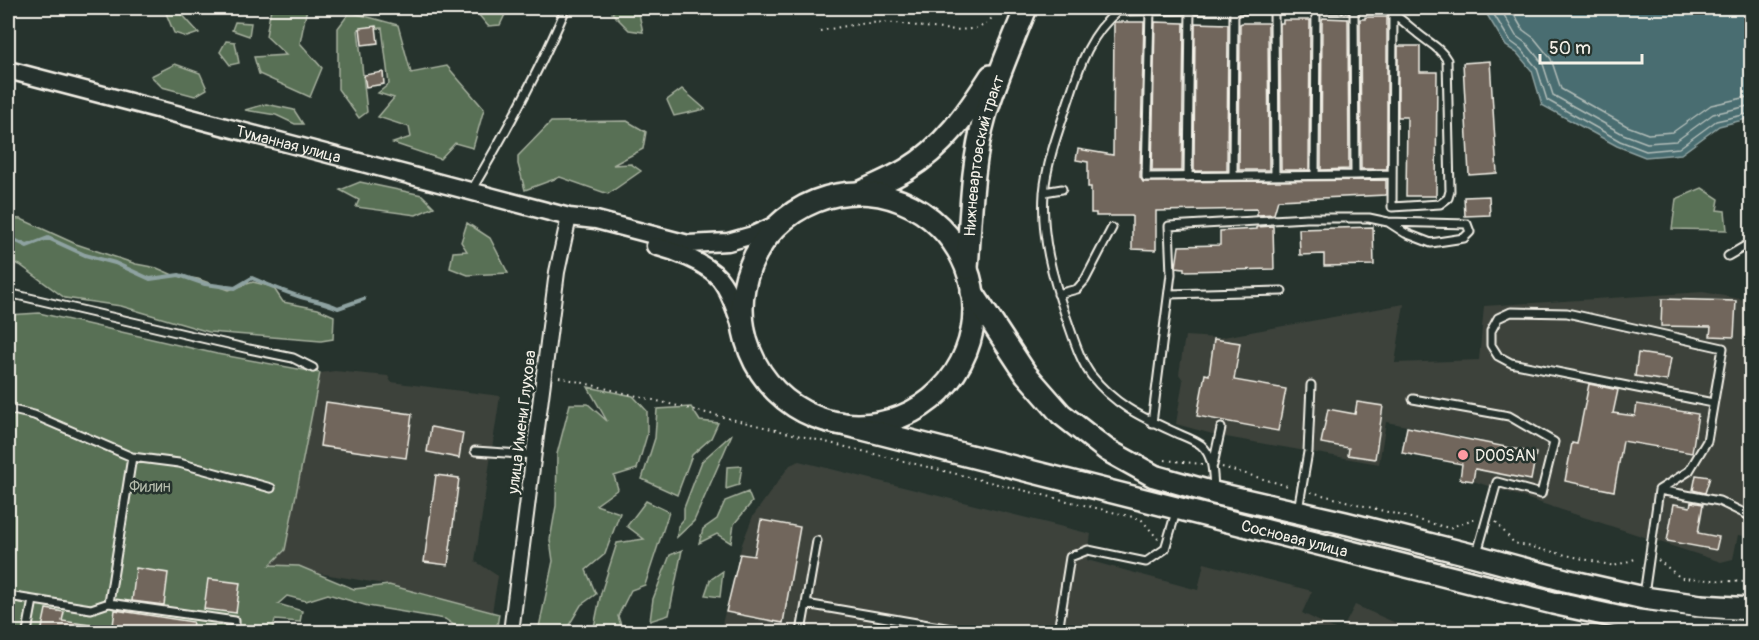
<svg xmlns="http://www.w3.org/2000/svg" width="1759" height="640" font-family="Pangolin,sans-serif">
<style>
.built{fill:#3c423b}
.green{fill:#587055;stroke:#a6b09e;stroke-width:1.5}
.water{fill:#4a6d71;stroke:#8ea2a1;stroke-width:1.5}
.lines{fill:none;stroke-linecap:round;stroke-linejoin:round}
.shore{stroke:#b0bcb8;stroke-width:1.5}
.stream{stroke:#8ea2a1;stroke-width:4}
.building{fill:#71665b;stroke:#f4f1e8;stroke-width:1.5}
.service-casing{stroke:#f4f1e8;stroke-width:11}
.minor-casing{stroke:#f4f1e8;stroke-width:18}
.tertiary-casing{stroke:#f4f1e8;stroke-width:21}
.primary-casing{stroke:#f4f1e8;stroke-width:26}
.path{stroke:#f4f1e8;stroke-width:2;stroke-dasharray:1.5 4.5;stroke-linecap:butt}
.service{stroke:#26332d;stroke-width:7}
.minor{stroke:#26332d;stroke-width:14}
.tertiary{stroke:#26332d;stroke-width:16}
.primary{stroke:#26332d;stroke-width:21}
.poi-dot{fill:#ff9aa2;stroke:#26332d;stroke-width:2}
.labels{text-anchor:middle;stroke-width:5;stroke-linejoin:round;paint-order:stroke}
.street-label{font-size:16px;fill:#f4f1e8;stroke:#26332d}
.poi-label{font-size:16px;fill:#f4f1e8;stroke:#26332d;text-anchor:start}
.park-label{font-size:16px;fill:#b6bdad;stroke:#26332d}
</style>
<rect width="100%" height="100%" fill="#26332d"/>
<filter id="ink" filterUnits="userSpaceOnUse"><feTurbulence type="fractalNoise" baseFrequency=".0167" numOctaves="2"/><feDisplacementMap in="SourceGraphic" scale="12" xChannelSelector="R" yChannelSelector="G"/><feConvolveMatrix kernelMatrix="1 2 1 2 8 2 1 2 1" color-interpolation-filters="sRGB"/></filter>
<g filter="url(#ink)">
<path class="built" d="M1703,292L1751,301V537L1738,535L1733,559L1721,562L1473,481L1480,440L1386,422L1379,464L1220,436L1176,424L1183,380L1179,374L1185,336L1218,338L1404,304L1395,363L1479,360L1484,306Z
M335,371L388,376L391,382L500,396L475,561L498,576L492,612L389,585L270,565L285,550L320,373Z
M799,461L1091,534L1087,560L1198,590L1204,563L1312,591L1302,613L1341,632L1355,605L1416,632H720L742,544L753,516L790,465Z"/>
<path class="green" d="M271,8H307L300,43L322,68L310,97L259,74L254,57L286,55L266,36Z
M473,8H508L500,25L488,26Z
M617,8H628L639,14L643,32L629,30L612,13Z
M179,11L199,33L187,37L174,33L166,13Z
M350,12L398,25L411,73L447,66L484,109L473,148L455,143L440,159L393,143L411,137L409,127L378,117L394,98L378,93L389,84L382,28L358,29L367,112L359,118L338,89V28Z
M235,22L251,23L249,36L232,30Z
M226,41L235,42L239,63L230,65L220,52Z
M175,64L200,73L207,89L195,96L162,87L151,76Z
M682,89L705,109L674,116L667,100Z
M266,104L294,110L303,124H295L276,115L245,110Z
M627,121L646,132L643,149L613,165L631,164L641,171L608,194L560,177L525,190L518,164V156L551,122Z
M360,182L422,195L434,207L416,215L356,207L359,200L340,190Z
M1702,188L1719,199L1717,210L1725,211L1727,230L1672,229L1676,199Z
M8,218L21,219L76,244L136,264L157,268L173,275L198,279L229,290L253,282L273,287L283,302L318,309L334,316L333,339L321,341L209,332L121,306L65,298L20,265L8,261Z
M467,223L490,238L508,273L468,275L450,268L453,252L467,251L461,242Z
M39,313L217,354L320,373L285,550L270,565L299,566L354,589L389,585L499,614L496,632H464L445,619L368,606L328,594L306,601L287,596L278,604L302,611L300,622L275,620L272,632H8V315Z
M588,387L633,396L647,411V435L637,469L614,476L618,489L596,505L620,513L605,554L586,570L596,594L581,605L565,632H538L553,561L550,540L556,506L557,454L570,404H588L607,421Z
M691,407L700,421L718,423L711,438L692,455L677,495L642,479L655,438L657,409Z
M732,434L694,521L677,537L678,526L684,519V508L702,461Z
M742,466L739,485L726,489L727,467Z
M748,492L752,502L734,524L731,543L717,534L699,543L703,529L717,519L725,501Z
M646,501L669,512L645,585L631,590L618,616L623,632H593L601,593L617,543L644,539L627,526Z
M682,550L669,615L650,621L653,599L670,555Z
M723,571L720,597L705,595L710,580Z"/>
<path class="water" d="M1483,8H1751V118L1719,126L1681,154L1645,157L1617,146L1542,105L1532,71L1517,53L1506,46Z"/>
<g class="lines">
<path class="shore" d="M1490,8L1510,41L1521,49L1537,68L1547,100L1620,141L1646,151L1679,148L1716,121L1752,113
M1500,8L1516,36L1527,44L1543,64L1553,95L1623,134L1647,143L1676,141L1713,114L1752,105
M1510,8L1523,30L1534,38L1551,59L1561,89L1627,126L1648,134L1673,132L1711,105L1752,96"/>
<path class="stream" d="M8,237L27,246L48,238L85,255L115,263L150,279L179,275L205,284L235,288L252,278C268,285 284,292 301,297C314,301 326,302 338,308L364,299"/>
</g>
<path class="building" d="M1365,17H1387V169H1361L1360,19H1365Z
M1323,18L1348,19L1349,169L1321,170L1322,20Z
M1283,20H1310L1309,170H1281L1280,23H1283Z
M1114,22H1144L1140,177L1143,182L1386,180V195L1278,200L1274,214L1257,215V209L1156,211V250L1132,249V216H1096V213H1091V187H1088V162L1076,160L1078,149L1113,155Z
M1155,22L1184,23L1182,171H1152Z
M1195,23L1228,24L1227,171H1194Z
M1242,23H1268L1269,170H1239L1240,24Z
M376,26L378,43L362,45L360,28Z
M1398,46H1420V72H1437L1436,196H1406L1407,117H1398Z
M1490,61L1497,173L1469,175L1463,63Z
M383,72L384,84L366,87L364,75Z
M1489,196L1490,215L1465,216L1464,197Z
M1273,226L1274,269L1184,271V268L1176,267L1179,246L1220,245V231L1257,229V227Z
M1373,227L1374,265L1324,266V254L1300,255L1299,229Z
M1662,299L1736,301L1734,337L1710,336L1711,327L1661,326Z
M1214,339L1240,343L1234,380L1286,389L1278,431L1197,416L1205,374L1209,375Z
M1638,353L1671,358L1667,381L1635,376Z
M1589,384L1618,390L1613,413L1635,416L1637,404L1698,414L1692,453L1623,441L1614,491L1565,481L1572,443L1577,444Z
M326,402L412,414L406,458L320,446Z
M1357,402L1383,406L1375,459L1348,455L1349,448L1321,443L1328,409L1355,414Z
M431,427L463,433L459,458L427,452Z
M1407,427L1536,453L1531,480L1475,469L1473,481L1460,479L1462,464L1402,453Z
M436,475L459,478L448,565L424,562Z
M1696,475L1710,477L1705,493L1693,490Z
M1691,502L1703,504L1698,533L1719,537L1716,550L1667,541L1674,504L1690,507Z
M761,520L800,527L783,623L726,612L740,554L754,556Z
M136,568L168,573L164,605L132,601Z
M208,579L240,583L236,613L204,609Z
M46,609L64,612L62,621L96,626V633H41Z
M115,610L193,622L191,633H112Z"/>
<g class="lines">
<g class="service-casing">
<path id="service" d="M1354,8L1355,175L1392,174
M1150,9L1146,177L1355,175
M1274,9L1275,176
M1315,175L1316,8
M1233,176L1234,9
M1188,177L1190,9
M471,191C506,132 539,72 566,8
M1044,192L1062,189
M1728,256L1752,242
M8,293L249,349L293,358L313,368
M1058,294L1077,289L1085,280L1112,228
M1169,294L1282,291
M1413,399L1509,416L1554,442L1541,494L1497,482L1477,553
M8,409L34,415L132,457L179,463L271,488
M1152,423L1171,274L1169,226L1307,218H1369L1388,222L1467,224L1470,232L1464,238L1431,243L1405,233L1388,222
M475,451L534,455
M1213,465L1221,428
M1659,490L1719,501L1752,517
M1214,491C1213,475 1214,456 1201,445C1193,439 1180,435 1172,431C1139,416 1114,404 1091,375C1079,359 1073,336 1066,317C1052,276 1041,236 1044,193C1047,160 1060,127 1070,96C1080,64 1091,33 1118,11L1386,8C1396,15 1406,24 1416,32C1427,42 1440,47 1447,60L1450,191L1448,198L1440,204L1392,207L1393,13
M1298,510L1308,452L1311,385
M1644,595L1659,490L1689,471L1707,441L1723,348L1567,313L1511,312L1498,318L1491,331V345L1498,356L1511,363L1713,403
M8,596L91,609L109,603L235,621V632
M109,603L132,457
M806,604L969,632
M27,632L33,600
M801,632L817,541
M1058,632L1070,557L1088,550L1146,562L1165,549L1176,512"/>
</g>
<g class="minor-casing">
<path id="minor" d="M511,632L557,272L569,217"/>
</g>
<g class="tertiary-casing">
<g id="tertiary">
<path id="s1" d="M8,70L569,217L596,220L688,244L728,242L753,235L780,223"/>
<path d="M655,246C674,251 705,262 719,278C732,294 738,319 746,339"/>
</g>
</g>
<g class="primary-casing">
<g id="primary">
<path d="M859,193C875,185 891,179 906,170C943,148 968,112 991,76"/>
<circle cx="858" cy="309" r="116"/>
<path id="s2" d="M967,268C971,218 971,165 985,116C996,79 1012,43 1026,8"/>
<path d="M972,292L1026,374L1061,414L1107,450L1154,476L1214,493L1345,523L1476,556L1565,580L1644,598L1701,606L1752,609"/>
<path id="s3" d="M839,423L1553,603L1631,620L1692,628L1752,632"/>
</g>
</g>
<path class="path" d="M820,31C845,26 869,21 895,23C917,25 970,37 987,23C992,19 995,12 998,8
M559,377L1141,519L1158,539
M1165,460L1202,464
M1222,467L1291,487
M1311,492L1449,528L1476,518
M1496,522L1514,543L1614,566L1638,558
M1658,560L1681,578L1745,582L1752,577"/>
<use href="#service" class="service"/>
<use href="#minor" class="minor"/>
<use href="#tertiary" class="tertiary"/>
<use href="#primary" class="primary"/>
</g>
</g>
<circle class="poi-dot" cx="1463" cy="455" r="6"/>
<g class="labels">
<g class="street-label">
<text dy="6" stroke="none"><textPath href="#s1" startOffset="290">Туманная улица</textPath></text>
<text dy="6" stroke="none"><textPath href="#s2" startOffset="114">Нижневартовский тракт</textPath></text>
<text transform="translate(521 422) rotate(-83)" y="6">улица Имени Глухова</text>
<text dy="6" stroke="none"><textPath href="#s3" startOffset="470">Сосновая улица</textPath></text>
</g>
<g class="poi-label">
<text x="1475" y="461">DOOSAN</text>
</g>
<g class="park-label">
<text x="150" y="492">Филин</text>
</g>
</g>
<rect width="1759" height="640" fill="none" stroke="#26332d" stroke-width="30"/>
<rect x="15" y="15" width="1729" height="610" fill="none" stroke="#f4f1e8" stroke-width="2" filter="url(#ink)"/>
<path d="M1540 54v9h102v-9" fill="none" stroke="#f4f1e8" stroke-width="3"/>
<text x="1549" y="54" font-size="18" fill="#f4f1e8" stroke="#26332d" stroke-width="4.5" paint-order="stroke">50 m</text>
</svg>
